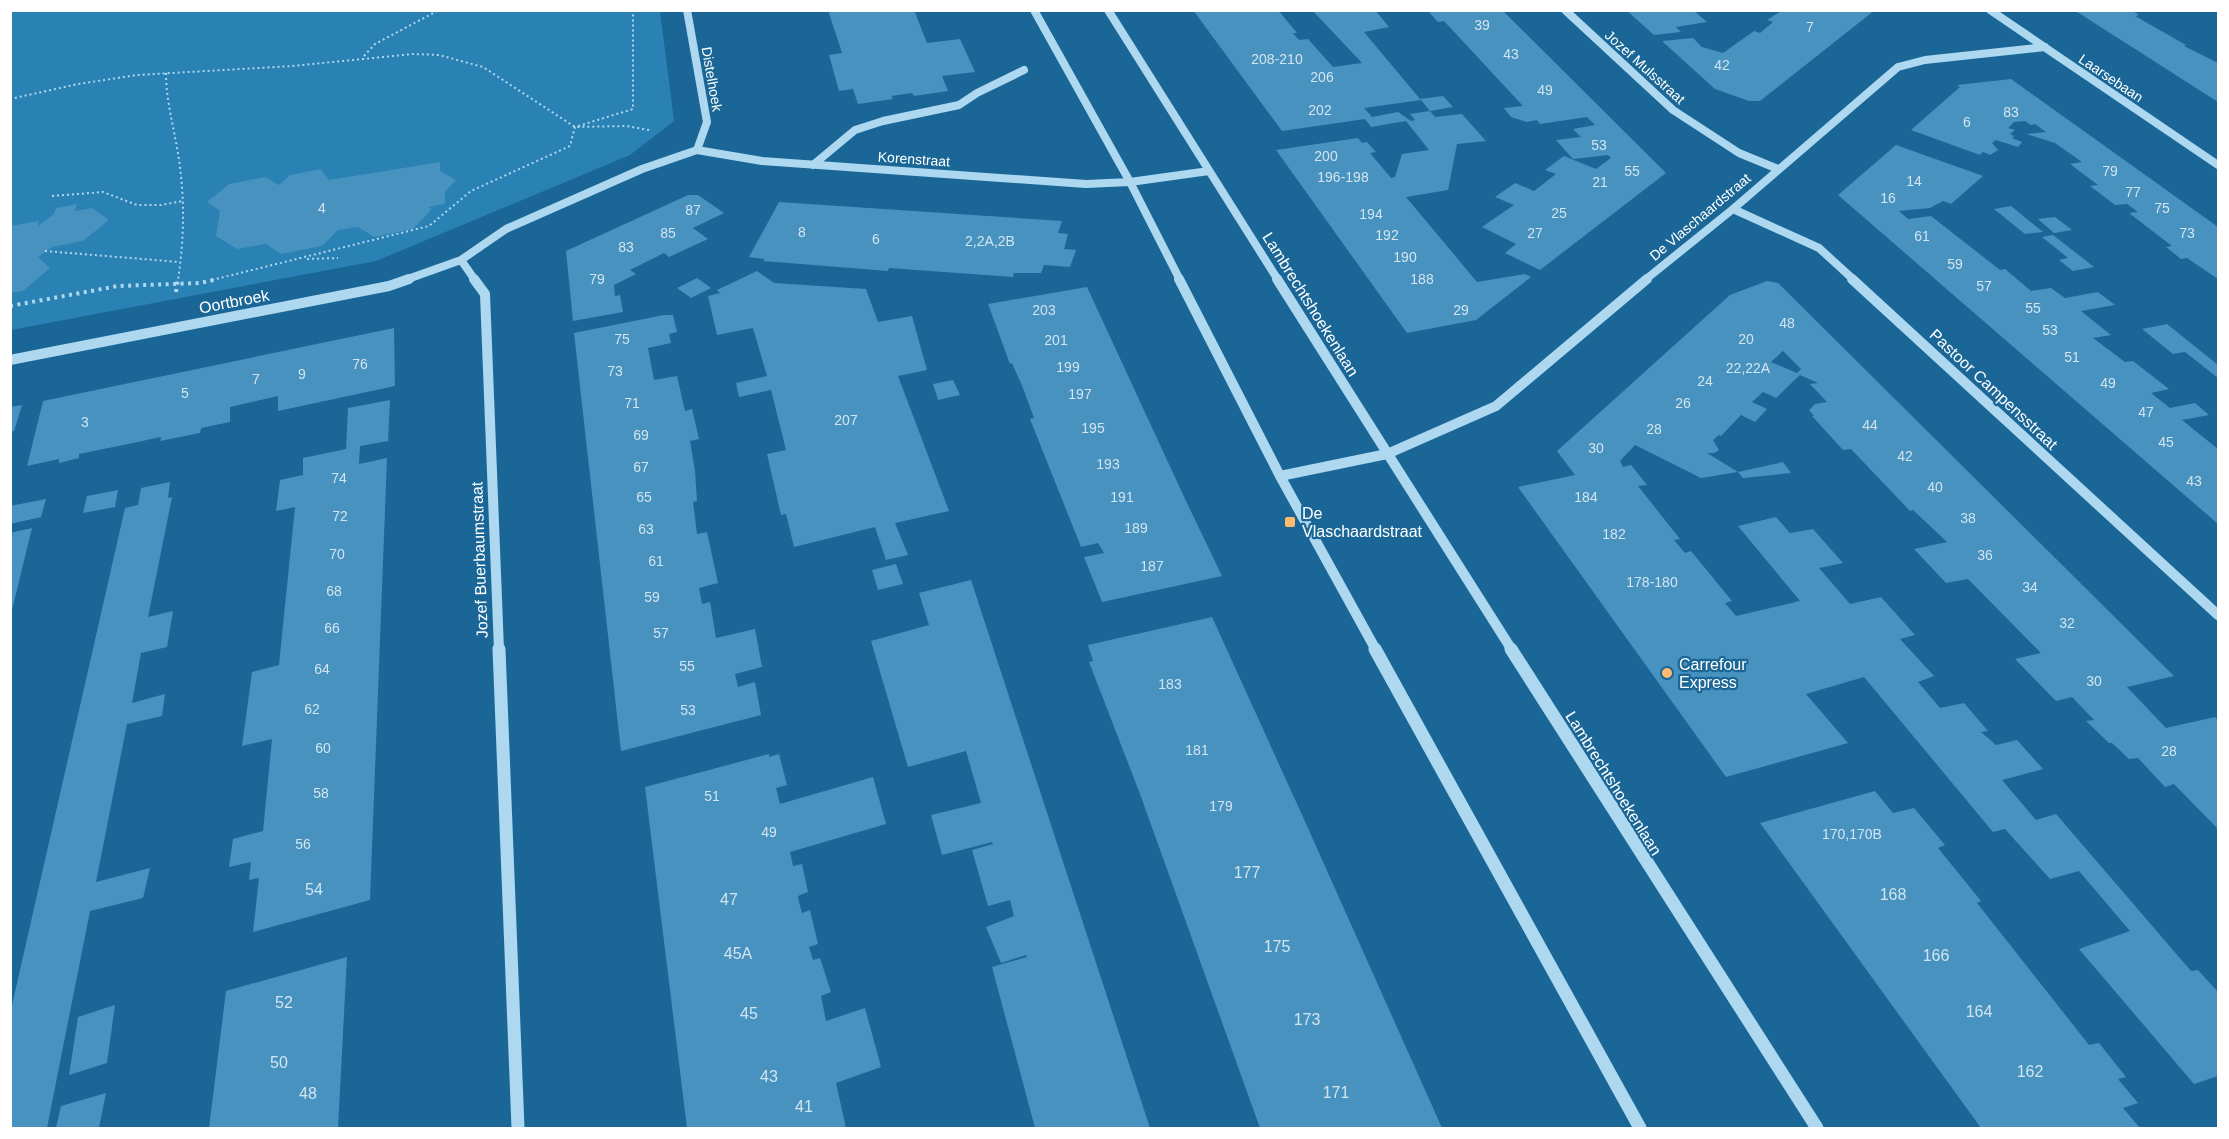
<svg xmlns="http://www.w3.org/2000/svg" width="2229" height="1139" font-family="Helvetica,sans-serif">
<style>
.green{fill:#2a81b3}
.building{fill:#4792bf;fill-rule:evenodd}
.lines{fill:none;stroke-linecap:round;stroke-linejoin:round}
.path-far1{stroke:#add8f0;stroke-width:2;stroke-dasharray:2 3;stroke-linecap:butt}
.path{stroke:#add8f0;stroke-width:4;stroke-dasharray:3 4.5;stroke-linecap:butt}
.minor-far2{stroke:#add8f0;stroke-width:8}
.minor-far1{stroke:#add8f0;stroke-width:10}
.minor{stroke:#add8f0;stroke-width:13}
.poi-dot{fill:#ffba6d;stroke:#1a6797;stroke-width:2}
.labels{text-anchor:middle;stroke-width:4.5;stroke-linejoin:round;paint-order:stroke}
.number-label{font-size:14px;fill:#d1e4ef}
.far-street-label{font-size:14px;fill:#fff;stroke:#1a6797}
.street-label{font-size:16px;fill:#fff;stroke:#1a6797}
.poi-label{font-size:16px;fill:#fff;stroke:#1a6797;text-anchor:start}
.near-number-label{font-size:16px;fill:#d1e4ef}
</style>
<rect width="100%" height="100%" fill="#1a6797"/>
<path class="green" d="M11,11H660L674,121L630,155L376,261L11,330Z"/>
<path class="building" d="M828,10H914L927,43L960,39L975,72L942,76L948,91L914,96L912,93L891,96L893,99L858,104L853,89L839,91L829,55L842,53Z
M1193,10H1278L1297,33H1293L1299,40L1308,39L1333,67L1362,63L1312,10H1375L1389,27L1364,32L1420,99L1443,96L1453,107L1430,111L1421,100L1364,108L1372,117L1398,112L1411,121L1415,120L1410,114L1430,111L1435,117L1462,114L1486,141L1457,144L1448,190L1406,197L1477,282L1525,274L1531,277L1476,320L1407,333L1276,150L1358,138L1362,143L1367,142L1376,152L1370,153L1391,178L1395,177L1402,154L1429,150L1406,121L1371,127L1365,119L1282,131Z
M1427,10H1502L1666,173L1540,270L1505,253L1516,244L1482,227L1514,205L1495,197L1515,183L1534,191L1556,174L1545,170L1564,156L1596,169L1611,158L1608,155L1573,159L1556,140L1581,137L1573,129L1595,125L1587,117L1540,124L1537,120L1527,122L1511,117L1504,108L1523,106L1444,21L1438,22Z
M1626,10H1693L1707,22L1676,27L1681,32L1654,35Z
M1875,10L1760,101H1749L1715,89L1662,41L1693,38L1702,47L1723,53L1754,31L1760,33L1773,22L1767,20L1781,11Z
M2074,10H2131L2139,15L2135,16L2186,45L2184,46L2218,63V102Z
M2011,79L2218,227V279L2187,258L2181,259L2166,247L2172,246L2129,213L2138,212L2127,204L2115,205L2090,186L2098,185L2070,164L2082,162L2055,143L2026,134L2046,132L2035,124L2031,125L2025,121L2014,122L2008,128L2015,130L2010,134L2014,136L2012,138L2022,142L2018,147L1996,140L1992,143L1998,150L1990,155L1983,152L1980,155L1911,130L1960,87L1957,85Z
M1896,145L1983,176L1951,204L1943,201L1930,208L1899,211L1908,219L1931,216L2000,270L2005,269L2031,291L2051,288L2065,298L2098,292L2115,305L2081,311L2111,335L2093,338L2125,362L2133,361L2169,389L2151,393L2170,408L2195,403L2209,415L2182,420L2218,449V524L1838,195Z
M440,162V171L456,180L445,192V204L428,207L432,209L413,229L374,237L358,227L338,230L322,246L281,254L266,244L237,249L216,236L220,211L207,202L229,184L265,177L279,185L290,175L321,169L329,180Z
M688,195H698L724,213L693,228L708,239L669,257L664,253L630,270L636,274L614,285L615,296L620,295L623,312L573,321L566,251Z
M779,202L1062,221L1058,233L1068,234L1064,249L1076,250L1070,267L1044,265L1041,273H1014L1013,277L889,268L888,271L763,261L765,259L749,257Z
M77,204L75,211L92,208L109,220L83,241L52,247L38,257L50,268L23,291L10,293V226L39,221L38,226L54,214L56,208Z
M2011,206L2043,232L2025,234L1994,209Z
M2055,217L2072,230L2054,233L2038,219Z
M2053,235L2080,256L2094,267L2073,271L2059,260L2068,258L2042,237Z
M757,271L774,283L866,289L878,322L912,316L927,370L898,376L949,511L895,523L908,555L886,560L875,527L794,547L786,514L781,515L767,454L786,450L771,390L739,397L736,383L767,376L753,328L717,335L708,296L720,293L717,290Z
M697,278L711,288L691,298L677,288Z
M1767,281L1778,283L2174,676L2127,687L2166,728L2215,717L2218,720V829L2174,784L2165,787L2138,758L2129,759L2112,743H2109L2086,721L2094,720L2072,697L2056,701L2015,659L2041,653L1968,579L1946,583L1914,549L1947,542L1913,510L1910,511L1851,449L1843,450L1812,416H1814L1809,410L1815,404L1827,402L1810,384L1818,383L1800,375L1776,398L1763,392L1752,402L1767,409L1755,422L1741,415L1721,436L1719,435L1713,440L1719,450L1714,453H1707L1738,472L1701,478L1635,445L1620,461L1623,467L1631,465L1647,485L1638,486L1680,539L1674,540L1685,553L1691,551L1732,601L1725,603L1736,616L1800,601L1738,526L1776,517L1790,533L1813,529L1843,563L1819,568L1850,604L1881,597L1915,635L1900,639L1934,676L1918,682L1940,708L1964,703L1988,731L1981,732L1996,745L2017,740L2043,769L2002,780L2036,820L2056,814L2191,971L2198,970L2218,992V1076L2194,1084L2079,949L2130,931L2079,871L2050,879L2005,829L1993,832L1864,677L1806,694L1848,743L1726,777L1518,487L1575,475L1557,451L1730,295ZM1783,351L1801,369L1797,373L1771,362Z
M1087,287L1186,501L1222,576L1102,602L1084,557L1104,553L1098,543L1081,547L1030,419L1034,418L1023,388L1012,363L1010,364L988,304Z
M664,315H673L677,332L669,334L671,343L648,348L654,380L677,376L685,411L692,409L699,439L690,441L695,471L697,501L693,502L697,534L707,532L718,583L699,588L702,604L710,602L716,638L755,629L762,667L735,674L738,687L755,682L761,715L621,751L574,333Z
M2167,324L2218,365V378L2185,352L2173,354L2142,329Z
M394,328L395,386L278,411V396L230,407V422L201,428L200,433L160,441L161,437L128,444L79,454V458L59,463V459L27,466L43,401Z
M953,380L960,395L938,400L933,384Z
M390,400L388,441L360,446L359,464L387,458L370,900L253,932L259,878L249,880L251,862L229,867L233,839L263,831L272,739L242,746L252,672L279,665L295,507L276,511L280,480L303,475V458L346,449L348,408Z
M22,405L14,431L10,432V407Z
M1783,462L1791,473L1743,478L1738,472Z
M170,482L168,498L172,497L148,617L173,611L167,647L141,653L132,703L165,694L162,716L127,724L96,882L150,868L143,898L90,911L47,1128H10V1014L125,508L138,505L141,488Z
M118,490L115,507L83,513L87,496Z
M46,499L41,517L10,524V506Z
M32,528L11,614H10V533Z
M896,564L903,584L878,590L872,570Z
M971,580L1150,1128H1035L992,967L1027,957L1026,955L1001,963L986,927L1014,916L1010,900L988,906L972,850L993,844L992,842L942,855L931,815L981,803L966,751L908,767L871,641L929,625L919,593Z
M1212,617L1303,817L1442,1128H1260L1140,794L1089,662L1093,661L1088,645Z
M769,754V757L779,754L787,785L776,788L780,804L873,777L886,824L790,852L793,866L802,864L808,892L798,896L799,902L802,913L810,910L818,944L809,947L813,960L820,958L831,992L821,996L826,1021L865,1008L881,1067L836,1083L846,1128H687L645,787Z
M1875,791L1893,813L1914,808L1945,845L1938,848L1981,901L1977,903L2089,1045L2099,1043L2126,1077L2118,1079L2138,1103L2123,1108L2140,1128H1981L1760,823Z
M347,957L338,1128H209L226,991Z
M115,1005L107,1063L69,1075L78,1017Z
M106,1093L99,1128H56L61,1106Z"/>
<g class="lines">
<path class="path-far1" d="M364,56L375,44L439,10
M166,73C166,103 175,131 179,160C185,200 184,240 178,280
M10,99L78,84L137,75L293,66L413,54L439,55L483,67L575,127L626,126L649,130
M52,196L103,192L137,205H161L183,201
M45,251L179,262
M307,259L338,258
M212,280L429,226L471,191L570,146L575,127L633,109V10"/>
<path class="path" d="M176,292L178,279
M10,306L118,286L200,283L218,279"/>
<path class="minor-far2" d="M687,10L707,122L697,150
M1034,10L1130,182L1180,280
M1108,10L1278,280
M1565,10L1673,110L1739,153L1778,169
M1990,10L2218,165
M813,165L855,130L883,121L959,105L977,93L1024,70
M1733,209L1819,248L1854,280
M461,260L475,280
M405,280L461,260L506,229L642,169L697,150L762,161L1086,184L1130,182L1209,171
M1645,280L1733,209L1898,67L1925,60L2045,47"/>
<path class="minor-far1" d="M474,279L485,294L499,650
M1179,279L1280,476L1376,650
M1277,279L1512,650
M1852,279L2218,615
M10,360L389,286L409,279
M1280,476L1387,454L1496,406L1647,279"/>
<path class="minor" d="M499,649L518,1128
M1375,649L1640,1128
M1511,649L1817,1128"/>
</g>
<g class="poi-dot">
<rect x="1284" y="516" width="12" height="12" rx="3"/>
<circle cx="1667" cy="673" r="6"/>
</g>
<g class="labels">
<g class="number-label">
<text x="1482" y="30">39</text>
<text x="1810" y="32">7</text>
<text x="1511" y="59">43</text>
<text x="1277" y="64">208-210</text>
<text x="1722" y="70">42</text>
<text x="1322" y="82">206</text>
<text x="1545" y="95">49</text>
<text x="1320" y="115">202</text>
<text x="2011" y="117">83</text>
<text x="1967" y="127">6</text>
<text x="1599" y="150">53</text>
<text x="1326" y="161">200</text>
<text x="1632" y="176">55</text>
<text x="2110" y="176">79</text>
<text x="1343" y="182">196-198</text>
<text x="1914" y="186">14</text>
<text x="1600" y="187">21</text>
<text x="2133" y="197">77</text>
<text x="1888" y="203">16</text>
<text x="322" y="213">4</text>
<text x="2162" y="213">75</text>
<text x="693" y="215">87</text>
<text x="1559" y="218">25</text>
<text x="1371" y="219">194</text>
<text x="802" y="237">8</text>
<text x="668" y="238">85</text>
<text x="1535" y="238">27</text>
<text x="2187" y="238">73</text>
<text x="1387" y="240">192</text>
<text x="1922" y="241">61</text>
<text x="876" y="244">6</text>
<text x="990" y="246">2,2A,2B</text>
<text x="626" y="252">83</text>
<text x="1405" y="262">190</text>
<text x="1955" y="269">59</text>
<text x="597" y="284">79</text>
<text x="1422" y="284">188</text>
<text x="1984" y="291">57</text>
<text x="2033" y="313">55</text>
<text x="1044" y="315">203</text>
<text x="1461" y="315">29</text>
<text x="1787" y="328">48</text>
<text x="2050" y="335">53</text>
<text x="622" y="344">75</text>
<text x="1746" y="344">20</text>
<text x="1056" y="345">201</text>
<text x="2072" y="362">51</text>
<text x="360" y="369">76</text>
<text x="1068" y="372">199</text>
<text x="1748" y="373">22,22A</text>
<text x="615" y="376">73</text>
<text x="302" y="379">9</text>
<text x="256" y="384">7</text>
<text x="1705" y="386">24</text>
<text x="2108" y="388">49</text>
<text x="185" y="398">5</text>
<text x="1080" y="399">197</text>
<text x="632" y="408">71</text>
<text x="1683" y="408">26</text>
<text x="2146" y="417">47</text>
<text x="846" y="425">207</text>
<text x="85" y="427">3</text>
<text x="1870" y="430">44</text>
<text x="1093" y="433">195</text>
<text x="1654" y="434">28</text>
<text x="641" y="440">69</text>
<text x="2166" y="447">45</text>
<text x="1596" y="453">30</text>
<text x="1905" y="461">42</text>
<text x="1108" y="469">193</text>
<text x="641" y="472">67</text>
<text x="339" y="483">74</text>
<text x="2194" y="486">43</text>
<text x="1935" y="492">40</text>
<text x="644" y="502">65</text>
<text x="1122" y="502">191</text>
<text x="1586" y="502">184</text>
<text x="340" y="521">72</text>
<text x="1968" y="523">38</text>
<text x="1136" y="533">189</text>
<text x="646" y="534">63</text>
<text x="1614" y="539">182</text>
<text x="337" y="559">70</text>
<text x="1985" y="560">36</text>
<text x="656" y="566">61</text>
<text x="1152" y="571">187</text>
<text x="1652" y="587">178-180</text>
<text x="2030" y="592">34</text>
<text x="334" y="596">68</text>
<text x="652" y="602">59</text>
<text x="2067" y="628">32</text>
<text x="332" y="633">66</text>
<text x="661" y="638">57</text>
<text x="687" y="671">55</text>
<text x="322" y="674">64</text>
<text x="2094" y="686">30</text>
<text x="1170" y="689">183</text>
<text x="312" y="714">62</text>
<text x="688" y="715">53</text>
<text x="323" y="753">60</text>
<text x="1197" y="755">181</text>
<text x="2169" y="756">28</text>
<text x="321" y="798">58</text>
<text x="712" y="801">51</text>
<text x="1221" y="811">179</text>
<text x="769" y="837">49</text>
<text x="1852" y="839">170,170B</text>
<text x="303" y="849">56</text>
</g>
<g class="far-street-label">
<text transform="translate(1645 67) rotate(42)" y="5">Jozef Mulsstraat</text>
<text transform="translate(2111 78) rotate(34)" y="5">Laarsebaan</text>
<text transform="translate(712 79) rotate(80)" y="5">Distelhoek</text>
<text transform="translate(914 159) rotate(4)" y="5">Korenstraat</text>
<text transform="translate(1700 217) rotate(-40)" y="5">De Vlaschaardstraat</text>
</g>
<g class="street-label">
<text transform="translate(234 301) rotate(-11)" y="6">Oortbroek</text>
<text transform="translate(1311 304) rotate(58)" y="6">Lambrechtshoekenlaan</text>
<text transform="translate(1994 389) rotate(43)" y="6">Pastoor Campensstraat</text>
<text transform="translate(479 560) rotate(-92)" y="6">Jozef Buerbaumstraat</text>
<text transform="translate(1614 783) rotate(58)" y="6">Lambrechtshoekenlaan</text>
</g>
<g class="poi-label">
<text x="1302" y="519">De<tspan x="1302" dy="18">Vlaschaardstraat</tspan></text>
<text x="1679" y="670">Carrefour<tspan x="1679" dy="18">Express</tspan></text>
</g>
<g class="near-number-label">
<text x="1247" y="878">177</text>
<text x="314" y="895">54</text>
<text x="1893" y="900">168</text>
<text x="729" y="905">47</text>
<text x="1277" y="952">175</text>
<text x="738" y="959">45A</text>
<text x="1936" y="961">166</text>
<text x="284" y="1008">52</text>
<text x="1979" y="1017">164</text>
<text x="749" y="1019">45</text>
<text x="1307" y="1025">173</text>
<text x="279" y="1068">50</text>
<text x="2030" y="1077">162</text>
<text x="769" y="1082">43</text>
<text x="1336" y="1098">171</text>
<text x="308" y="1099">48</text>
<text x="804" y="1112">41</text>
</g>
</g>
<rect width="2229" height="1139" fill="none" stroke="#ffffff" stroke-width="24"/>
</svg>
